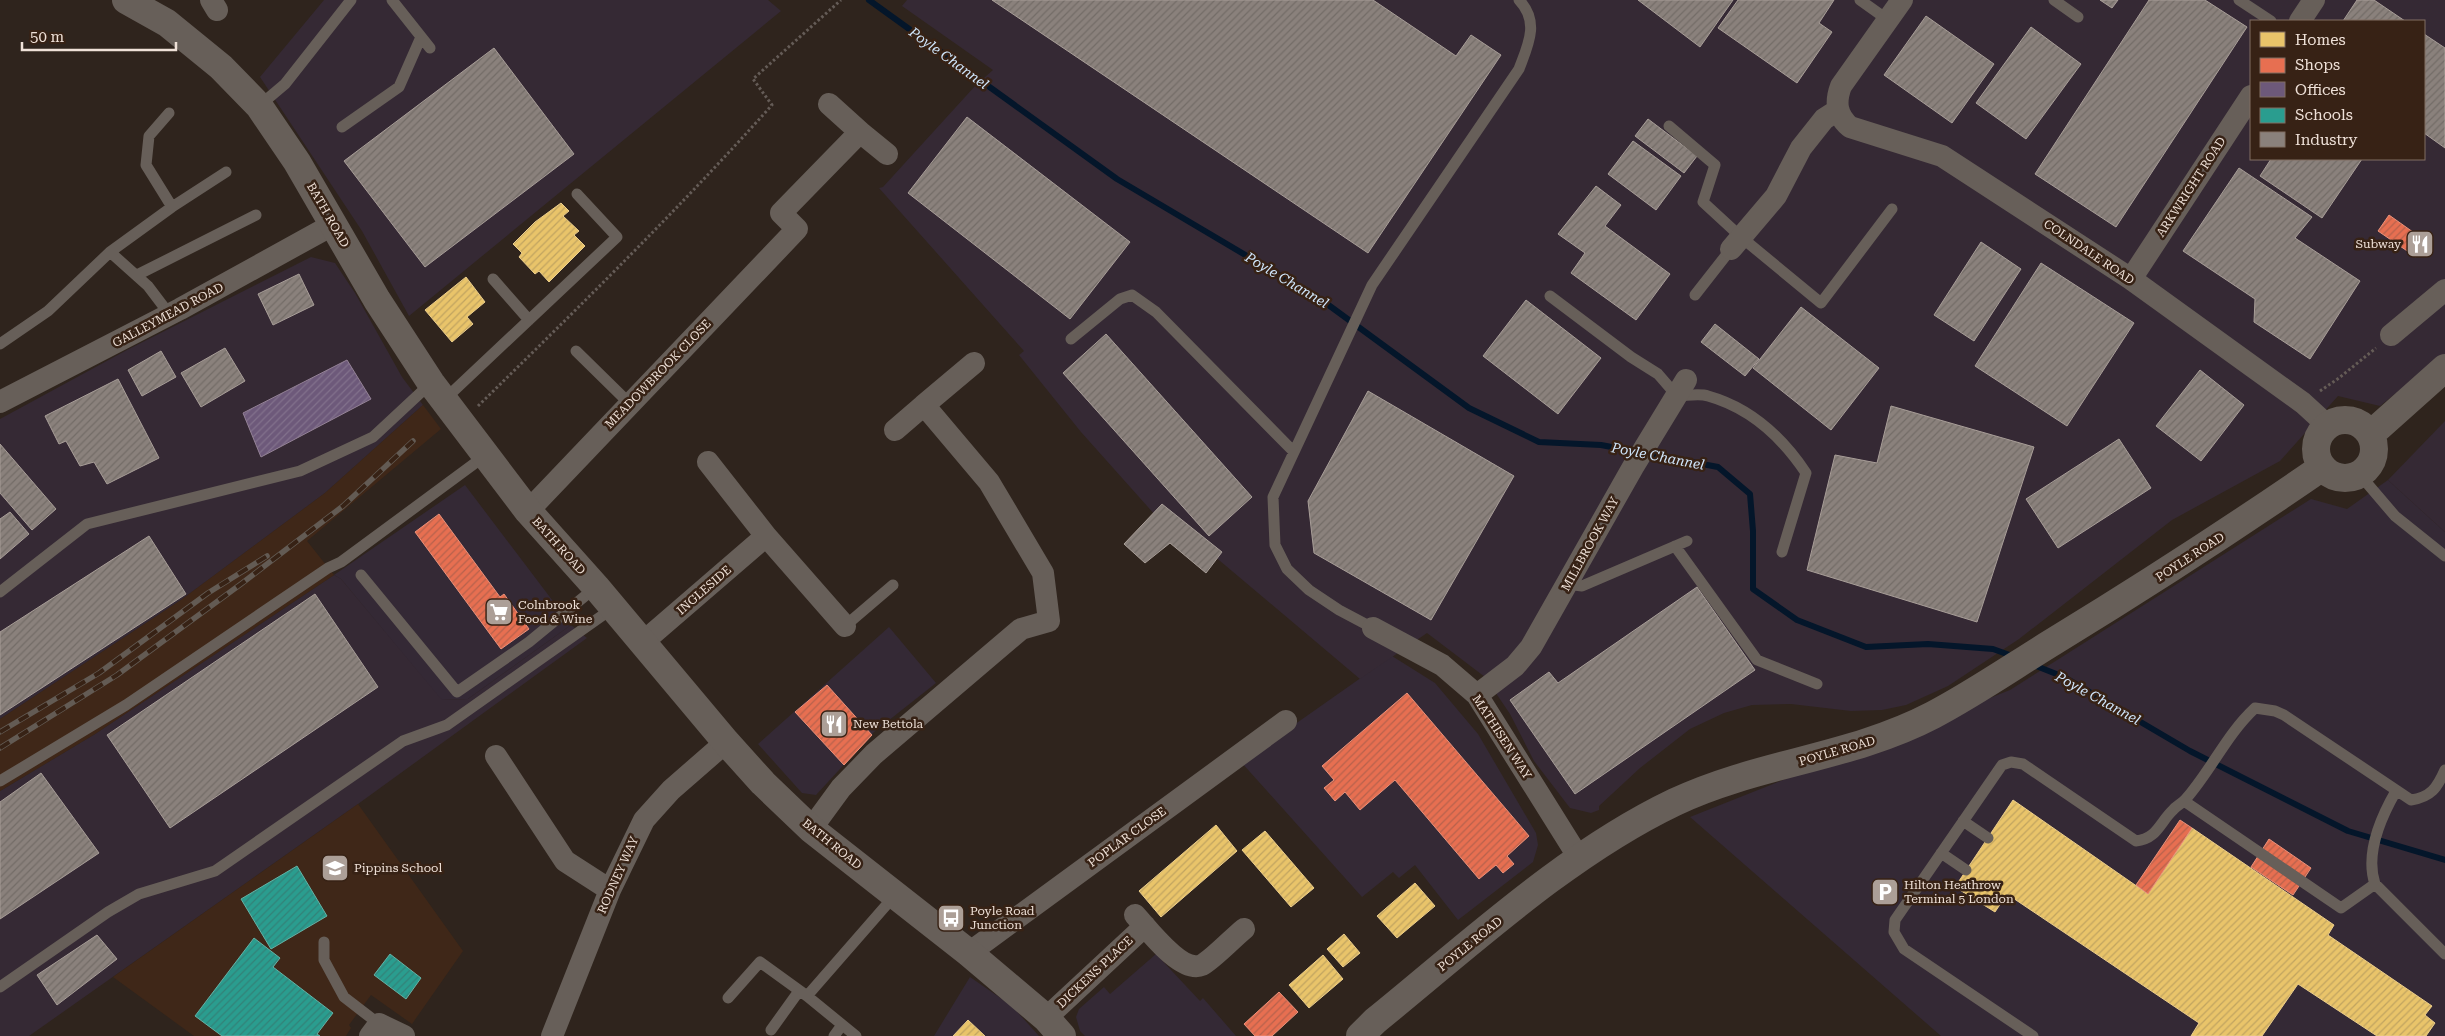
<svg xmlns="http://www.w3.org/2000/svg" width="2445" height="1036" font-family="'Roboto Serif',serif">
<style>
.commercial{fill:#342935}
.industrial{fill:#352934;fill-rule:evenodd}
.built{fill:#3f2718}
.homes{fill:url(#homes-hatch);stroke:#ebcd8b}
.shops{fill:url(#shops-hatch);stroke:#e9917a}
.offices{fill:url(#offices-hatch);stroke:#948296}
.schools{fill:url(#schools-hatch);stroke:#65b1a5}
.industry{fill:url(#industry-hatch);stroke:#a89e98}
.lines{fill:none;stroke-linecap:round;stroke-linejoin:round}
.stream{stroke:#04162a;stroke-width:6}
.path{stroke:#655c57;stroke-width:3;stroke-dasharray:2.5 2.5;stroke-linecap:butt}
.service{stroke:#675f59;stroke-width:11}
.minor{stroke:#675f59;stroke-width:22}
.tertiary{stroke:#675f59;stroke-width:28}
.rail-casing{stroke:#635b54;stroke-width:5.5}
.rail{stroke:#372215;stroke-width:4;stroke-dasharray:11;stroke-linecap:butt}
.labels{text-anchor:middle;stroke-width:5;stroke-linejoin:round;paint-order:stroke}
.street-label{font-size:12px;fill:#efe1d8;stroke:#372215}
.poi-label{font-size:12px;fill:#efe1d8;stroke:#372215;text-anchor:start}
.water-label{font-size:14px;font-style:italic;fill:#d0e7fd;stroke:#372215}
</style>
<defs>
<pattern id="homes-hatch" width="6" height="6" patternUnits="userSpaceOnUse" patternTransform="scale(1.25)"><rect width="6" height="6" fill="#e9c46a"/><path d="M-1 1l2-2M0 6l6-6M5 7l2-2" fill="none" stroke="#c1a460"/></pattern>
<pattern id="shops-hatch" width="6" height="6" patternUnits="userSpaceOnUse" patternTransform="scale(1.25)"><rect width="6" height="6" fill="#e76f51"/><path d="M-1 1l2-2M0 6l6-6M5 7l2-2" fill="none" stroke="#b7624c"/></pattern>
<pattern id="offices-hatch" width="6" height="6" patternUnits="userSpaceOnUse" patternTransform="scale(1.25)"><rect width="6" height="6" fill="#6d597a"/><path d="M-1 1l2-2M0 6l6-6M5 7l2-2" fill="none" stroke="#82718c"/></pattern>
<pattern id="schools-hatch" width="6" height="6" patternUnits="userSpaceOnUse" patternTransform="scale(1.25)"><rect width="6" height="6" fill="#2a9d8f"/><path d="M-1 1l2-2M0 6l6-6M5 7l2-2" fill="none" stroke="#338278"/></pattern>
<pattern id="industry-hatch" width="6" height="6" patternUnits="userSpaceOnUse" patternTransform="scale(1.25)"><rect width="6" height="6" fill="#8a817c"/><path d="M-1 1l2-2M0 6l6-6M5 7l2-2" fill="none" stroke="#736c67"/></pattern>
</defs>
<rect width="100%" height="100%" fill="#2f241d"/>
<path class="commercial" d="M2388,480L2445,532V1036H1941L1690,817L2010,690L2311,499L2347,509Z
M465,485L571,625L468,699L441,700L341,579L334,575Z
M889,627L936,683L874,732L816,795L802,793L758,744Z
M1392,656L1435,683L1478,734L1536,833L1538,845L1533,862L1458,920L1415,865L1399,878L1393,872L1362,897L1241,762Z
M1156,954L1200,1001L1203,998L1236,1036H1085L1080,1031L1076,1017L1079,1009L1104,987L1110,994Z
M970,977L1012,1006L1039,1036H934Z"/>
<path class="industrial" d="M324,0H768L781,11L409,316L362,231L260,77Z
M907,0H2445V354L2380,406L2338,396L2280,461L2172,520L2019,639L1948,686L1906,705L1882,710L1851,711L1791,704L1752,705L1724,713L1690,729L1640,768L1599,806V810L1591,813L1570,808L1534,761L1510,714L1485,677L1427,633L1360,679L1162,512L1156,516L1081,432L1019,355L1024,351L879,188L883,187L976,85L993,70L902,6ZM2251,21H2424V159H2251Z
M311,257L335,263L355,293L402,377L423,405L325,493L181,600L0,719V419L127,350Z
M2445,421V532L2388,480Z
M334,575L341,579L442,700L468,699L571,625L587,638L358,804L29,1036H0V791L95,734Z"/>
<path class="built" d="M423,405L441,429L307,541L334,575L95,734L0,791V719L181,600L325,493Z
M358,804L463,951L412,1024L371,995L349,1025L351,1028L346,1036H194L113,977Z"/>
<path class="homes" d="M561,203L569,211L563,216L579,231L574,235L585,246L549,282L539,271L535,274L519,257L522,253L513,244L535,222Z
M466,277L485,302L467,317L473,324L452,342L425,310Z
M2013,800L2148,894L2192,828L2334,925L2328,935L2432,1006L2425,1015L2435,1023L2426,1036H2377L2298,984L2262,1036H2191L2199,1023L2007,894L1995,912L1955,887Z
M1216,825L1237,851L1161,917L1139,891Z
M1265,831L1314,888L1291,907L1242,850Z
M1415,883L1435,906L1397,938L1377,916Z
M1344,934L1360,953L1343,967L1327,949Z
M1323,955L1343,979L1309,1008L1289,985Z
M968,1020L985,1036H953Z"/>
<path class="shops" d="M2389,215L2427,242L2416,257L2378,231Z
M439,514L500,597L504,594L529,629L501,649L415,532Z
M827,685L872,735L844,765L795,712Z
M1407,693L1529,836L1507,856L1514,864L1503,873L1496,865L1479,879L1395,780L1360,810L1345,792L1335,801L1324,788L1334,780L1322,766Z
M2180,820L2192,828L2148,894L2136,885Z
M2269,839L2311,868L2293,895L2251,867Z
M1279,992L1298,1012L1272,1036H1255L1244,1024Z"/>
<path class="offices" d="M347,360L371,399L261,457L243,413Z"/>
<path class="schools" d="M297,866L327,916L271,949L241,899Z
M254,938L280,958L273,967L333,1013L317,1034L320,1036H222L195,1016Z
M390,954L421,978L406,999L374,975Z"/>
<path class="industry" d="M992,0H1373L1456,56L1471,35L1501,55L1368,253Z
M1638,0H1733L1700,47Z
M1738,0H1834L1819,23L1832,32L1797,83L1718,28Z
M2100,0H2118L2112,8Z
M2149,0H2205L2247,27L2116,227L2035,174Z
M2357,0H2374L2405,21H2343Z
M1926,16L1994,64L1952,123L1884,75Z
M2031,27L2081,64L2026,139L1976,103Z
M2424,34L2445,48V148L2424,133Z
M494,48L574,154L425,267L344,161Z
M967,117L1130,242L1070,319L908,193Z
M1648,119L1697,156L1684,173L1635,136Z
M1633,141L1681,176L1656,210L1608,174Z
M2271,159H2362L2322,218L2260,176Z
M2239,168L2312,217L2295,238L2360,281L2310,359L2254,322L2255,299L2183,251Z
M1596,186L1621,205L1605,226L1670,274L1636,320L1571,273L1585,253L1558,234Z
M1981,242L2021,269L1974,341L1934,315Z
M2041,263L2134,323L2067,426L1975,366Z
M299,274L314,305L273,325L258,294Z
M1526,300L1601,358L1558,414L1483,356Z
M1801,307L1879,368L1831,430L1753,368Z
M1715,324L1759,359L1745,376L1701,342Z
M1106,334L1252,497L1209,536L1063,373Z
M225,348L245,381L201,407L181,373Z
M161,351L176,377L142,396L128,370Z
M2200,370L2244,405L2201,461L2156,426Z
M118,379L159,458L107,484L94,462L80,466L66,441L59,444L45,416Z
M1368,391L1514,476L1431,620L1314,553L1308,501Z
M1891,406L2034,447L1977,622L1807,570L1835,455L1877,463Z
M2119,439L2151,488L2058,548L2026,499Z
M0,444L56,509L32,530L0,493Z
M1162,504L1222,552L1206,573L1170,543L1145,563L1124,544Z
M10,512L29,534L0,559V519Z
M149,536L186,594L0,715V632Z
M1697,587L1755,670L1575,794L1510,700L1549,672L1558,683Z
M315,594L378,687L170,828L107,735Z
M41,773L99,853L0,919V802Z
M97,935L117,959L57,1005L37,975Z"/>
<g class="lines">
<path class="stream" d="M869,0L1117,179L1323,301L1469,408L1539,442L1601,445L1718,467L1750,494L1753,531V589L1797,620L1866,647L1928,644L1993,649L2015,657
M2031,664L2064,677L2190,751L2348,831L2445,860"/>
<path class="path" d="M2320,391L2339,378L2376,348
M478,406C578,308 678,210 772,105L753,79L841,0"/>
<path class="service" d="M392,0L430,48
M1860,0L1888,20
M2054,0L2078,17
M2239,0L2271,21
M259,106L285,84L351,0
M169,113L149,136L146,165L172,207
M1669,126L1715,165L1703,202L1741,237L1821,303L1892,209
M342,127L399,87L421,37
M110,252L148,286L170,315
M137,275L256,215
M493,279L529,320
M1695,295L1731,249
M1550,296L1631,357L1658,374L1677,396C1686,396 1699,393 1708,396C1751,408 1782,437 1806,473L1782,552
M1071,339L1120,299L1132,295L1156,312L1294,452
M0,344L48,311L110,252L172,207L226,172
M576,351L630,404
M444,400L617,237L577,194
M2360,475L2395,516L2445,556
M1675,546L1757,660L1817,684
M361,575L457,692L529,642L596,587
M1567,584L1582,586L1687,541
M0,592L87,524L300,471L373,437L431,383
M845,626L893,585
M1373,628L1339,610L1309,590L1287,569L1275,545L1273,497L1372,285L1519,69C1528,45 1540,22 1519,0
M0,781L126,705L328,568L341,562L486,455
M2396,791C2381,817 2365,854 2375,884L2445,954
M2184,801L2341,908L2375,884
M1963,821L1988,838
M1941,853L1966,870
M324,942V960L344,997L379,1024
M0,987L108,912L139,894L215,871L403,741L447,725L613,608
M728,998L760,962L807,996
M771,1030L799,991
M834,1036L842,1025
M856,1036L807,996L896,894
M2033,1036L1904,949L1894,932L1895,920L2002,765L2011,762L2023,764L2136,841C2157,839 2160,822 2173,810C2176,806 2181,804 2185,800C2211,771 2226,735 2255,708L2275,711L2284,715L2411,800C2431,797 2437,788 2445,770"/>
<path class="minor" d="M211,0L217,10
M1902,0L1841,86C1835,102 1836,115 1850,127L1942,156L2131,279L2303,403L2327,425
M2300,21L2314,0
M829,104L860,132
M1731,249L1776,196L1801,148L1824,119L1838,110
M2131,279L2251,96
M2391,335L2445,290
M0,402L180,309L334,224
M895,430L924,405
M528,511L797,229L781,213L860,132L887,154
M766,536L845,626
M1373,628L1442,665L1477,695L1579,858
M642,643L766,536L708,462
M1477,695L1515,666L1531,647L1633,467L1686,380
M496,756L565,861L610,890
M811,829L841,788L874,754L1021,629L1049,621L1043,573L989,482L924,405L974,363
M1135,915C1148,929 1181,974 1202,965C1212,960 1234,937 1244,929
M969,953L1286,721
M1046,1018L1145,926
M370,1036L379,1024L404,1036
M552,1036L610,890L644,820L671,790L726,742"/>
<path class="tertiary" d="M126,0L167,23L221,67L259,106L297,162L377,300L431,383L528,511L596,587L726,742L763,783L811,829L969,953L1046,1018L1062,1036
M2316 449a29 29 0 1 1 58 0a29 29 0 1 1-58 0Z
M2371,434L2445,368
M1360,1036L1375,1021C1469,945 1566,854 1675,802C1757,763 1851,758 1933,715C1975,693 2015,665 2056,640C2146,585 2234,528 2321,468"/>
<g class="rail-casing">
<path id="rail" d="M0,732L99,673L208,593L267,556
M0,748L117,675L241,584L343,506L413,441"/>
</g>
<use href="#rail" class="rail"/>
</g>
<defs>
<g id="restaurant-square" transform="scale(1.4375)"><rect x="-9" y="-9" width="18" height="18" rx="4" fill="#ac9f97" stroke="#372215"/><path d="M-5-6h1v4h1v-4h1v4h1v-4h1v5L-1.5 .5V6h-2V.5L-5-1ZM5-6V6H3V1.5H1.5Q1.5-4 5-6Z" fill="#fff"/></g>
<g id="supermarket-square" transform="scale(1.4375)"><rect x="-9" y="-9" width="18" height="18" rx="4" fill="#ac9f97" stroke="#372215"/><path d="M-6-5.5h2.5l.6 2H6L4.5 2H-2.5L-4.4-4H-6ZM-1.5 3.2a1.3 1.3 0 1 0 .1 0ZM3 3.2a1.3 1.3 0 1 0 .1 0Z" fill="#fff"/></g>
<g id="school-square" transform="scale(1.4375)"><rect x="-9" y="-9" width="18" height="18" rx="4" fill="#ac9f97" stroke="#372215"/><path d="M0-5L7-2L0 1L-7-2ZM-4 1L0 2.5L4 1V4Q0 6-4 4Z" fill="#fff"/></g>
<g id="parking-square" transform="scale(1.4375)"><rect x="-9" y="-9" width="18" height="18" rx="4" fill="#ac9f97" stroke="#372215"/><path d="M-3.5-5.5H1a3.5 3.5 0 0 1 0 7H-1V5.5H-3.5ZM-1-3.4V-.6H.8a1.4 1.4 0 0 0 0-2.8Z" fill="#fff"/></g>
<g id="bus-square" transform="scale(1.4375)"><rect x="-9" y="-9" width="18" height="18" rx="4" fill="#ac9f97" stroke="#372215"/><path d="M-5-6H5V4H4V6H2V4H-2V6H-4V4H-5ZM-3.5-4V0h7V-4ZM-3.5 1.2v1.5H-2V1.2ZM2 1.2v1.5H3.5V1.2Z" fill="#fff"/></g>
</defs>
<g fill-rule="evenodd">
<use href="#restaurant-square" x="2420" y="244"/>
<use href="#supermarket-square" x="499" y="612"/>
<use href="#restaurant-square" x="834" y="724"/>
<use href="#school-square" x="335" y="868"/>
<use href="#parking-square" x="1885" y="892"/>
<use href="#bus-square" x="951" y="918"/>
</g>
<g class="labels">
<g class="street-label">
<text transform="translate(2191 187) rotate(-57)" y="4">ARKWRIGHT ROAD</text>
<text transform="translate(328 215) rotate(60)" y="4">BATH ROAD</text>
<text transform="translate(2089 252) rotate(34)" y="4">COLNDALE ROAD</text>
<text transform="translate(168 315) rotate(-28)" y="4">GALLEYMEAD ROAD</text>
<text transform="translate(658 374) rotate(-46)" y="4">MEADOWBROOK CLOSE</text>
<text transform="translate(1590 544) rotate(-61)" y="4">MILLBROOK WAY</text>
<text transform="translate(559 546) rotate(48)" y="4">BATH ROAD</text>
<text transform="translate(2190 557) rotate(-33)" y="4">POYLE ROAD</text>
<text transform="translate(704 590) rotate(-41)" y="4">INGLESIDE</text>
<text transform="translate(1502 737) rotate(57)" y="4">MATHISEN WAY</text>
<text transform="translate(1837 751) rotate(-16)" y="4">POYLE ROAD</text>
<text transform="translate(1127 837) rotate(-36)" y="4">POPLAR CLOSE</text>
<text transform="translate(832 844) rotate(39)" y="4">BATH ROAD</text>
<text transform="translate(618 875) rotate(-66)" y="4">RODNEY WAY</text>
<text transform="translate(1470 944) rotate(-39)" y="4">POYLE ROAD</text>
<text transform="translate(1095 972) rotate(-43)" y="4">DICKENS PLACE</text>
</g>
<g class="poi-label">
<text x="2401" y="248" text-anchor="end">Subway</text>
<text x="518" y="609">Colnbrook<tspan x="518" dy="14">Food &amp; Wine</tspan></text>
<text x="853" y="728">New Bettola</text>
<text x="354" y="872">Pippins School</text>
<text x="1904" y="889">Hilton Heathrow<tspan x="1904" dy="14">Terminal 5 London</tspan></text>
<text x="970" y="915">Poyle Road<tspan x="970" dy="14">Junction</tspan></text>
</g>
<g class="water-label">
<text transform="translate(949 58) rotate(36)" y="5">Poyle Channel</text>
<text transform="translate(1287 280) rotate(31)" y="5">Poyle Channel</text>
<text transform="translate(1658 456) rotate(11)" y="5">Poyle Channel</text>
<text transform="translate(2098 698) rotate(29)" y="5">Poyle Channel</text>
</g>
</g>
<rect x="2250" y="20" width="175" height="140" fill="#372215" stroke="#816e63"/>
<rect x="2260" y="32" width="25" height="15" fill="#e9c46a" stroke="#816e63"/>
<text x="2295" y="45" font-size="15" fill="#efe1d8">Homes</text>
<rect x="2260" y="58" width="25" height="15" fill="#e76f51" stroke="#816e63"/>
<text x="2295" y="70" font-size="15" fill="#efe1d8">Shops</text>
<rect x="2260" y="82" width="25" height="15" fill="#6d597a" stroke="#816e63"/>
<text x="2295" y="95" font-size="15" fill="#efe1d8">Offices</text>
<rect x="2260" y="108" width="25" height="15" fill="#2a9d8f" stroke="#816e63"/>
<text x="2295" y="120" font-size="15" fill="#efe1d8">Schools</text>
<rect x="2260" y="132" width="25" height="15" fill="#8a817c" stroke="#816e63"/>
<text x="2295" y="145" font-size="15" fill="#efe1d8">Industry</text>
<path d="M22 42v8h154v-8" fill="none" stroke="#efe1d8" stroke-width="2.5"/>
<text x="30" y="42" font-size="15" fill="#efe1d8" stroke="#372215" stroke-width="4" paint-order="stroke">50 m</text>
</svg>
